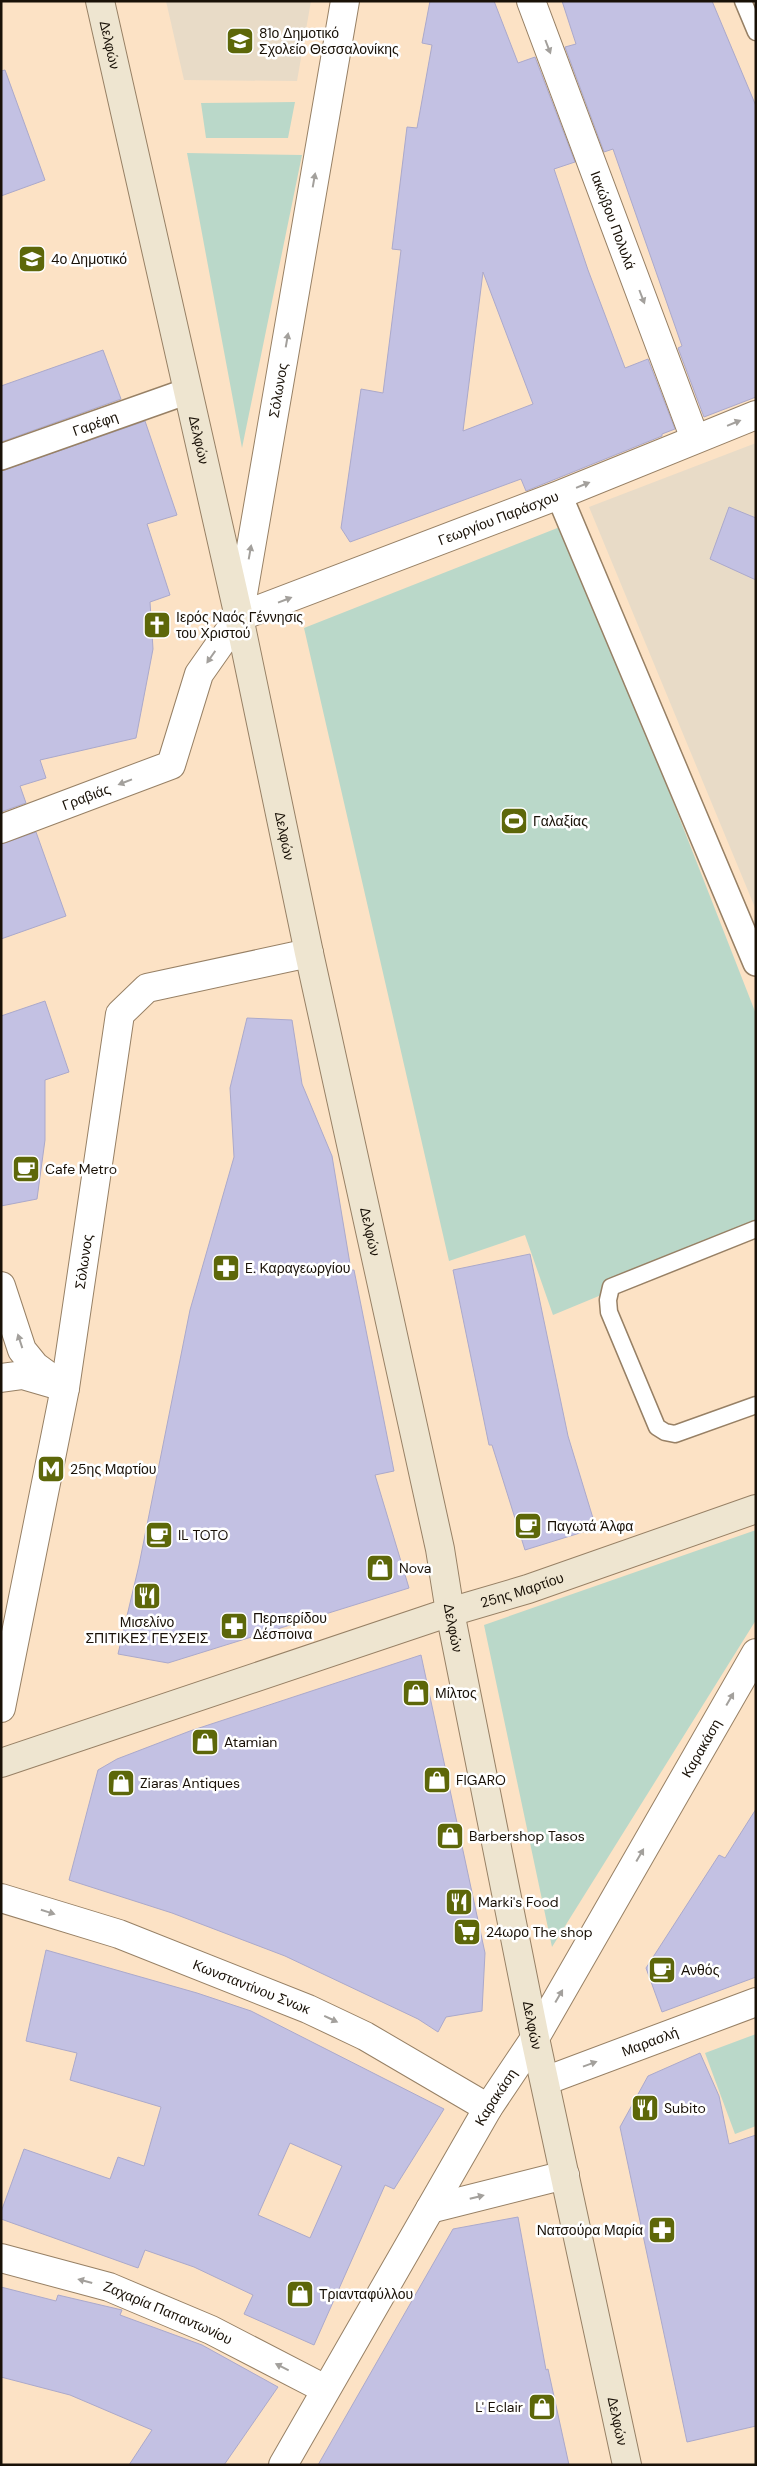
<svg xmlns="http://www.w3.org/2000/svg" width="757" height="2466" font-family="'DM Sans',sans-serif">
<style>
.education{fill:#e8dbc7}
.green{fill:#bad8c9}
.building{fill:#c3c1e3;stroke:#aba9cb;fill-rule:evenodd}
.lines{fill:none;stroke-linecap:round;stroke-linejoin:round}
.service-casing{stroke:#978065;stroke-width:19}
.pedestrian-casing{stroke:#978065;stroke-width:28}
.minor-casing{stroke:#978065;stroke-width:30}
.tertiary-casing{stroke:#978065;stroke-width:30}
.secondary-casing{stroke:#978065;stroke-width:30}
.service{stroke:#fff;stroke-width:16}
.pedestrian{stroke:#fff;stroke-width:25}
.minor{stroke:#fff;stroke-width:28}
.tertiary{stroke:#fff;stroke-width:28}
.secondary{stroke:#eee5d0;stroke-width:28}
.oneway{fill:#a3a09c}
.labels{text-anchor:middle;stroke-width:5;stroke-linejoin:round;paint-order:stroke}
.poi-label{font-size:14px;fill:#191107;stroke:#fff;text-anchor:start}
.street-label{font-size:14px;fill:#191107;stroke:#fff}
</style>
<rect width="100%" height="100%" fill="#fce2c5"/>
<path class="education" d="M166,1H311L297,81L184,80Z
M756,443V910L589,507Z"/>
<path class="green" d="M295,102L288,138H206L201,103Z
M187,153L302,155L242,448Z
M565,525L756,1014V1231L553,1315L525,1235L449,1261L304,628Z
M756,1530V1620L552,1947L484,1625Z
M756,2034V2126L735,2134L705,2053Z"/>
<path class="building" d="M430,1H494L518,63L535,57L575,162L554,169L588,270L625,368L648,359L675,429L662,434V436L526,491L521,479L350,542L341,528L361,389L383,393L401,250L392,249L407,127L417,128L432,45L422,43ZM483,272L533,404L463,431Z
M562,1H712L756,106V397L704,417L678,348L682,346L613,149L604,152L565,47L576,44Z
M5,70L45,180L1,196V71Z
M103,350L121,399L1,442V386Z
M145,421L177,515L147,524L170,595L150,602L153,649L136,738L40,760L46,778L20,786L26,803L1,812V471Z
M729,507L756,518V580L710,559Z
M36,832L66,916L1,939V844Z
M45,1001L69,1072L45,1080V1140L37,1199L1,1206V1016Z
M247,1018L292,1020L302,1084L332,1156L351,1270H354L394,1471L375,1475L409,1588L168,1663L118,1654L139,1565L190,1310L234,1157L230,1088Z
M530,1254L568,1436L596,1528L525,1550L492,1445H489L453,1270Z
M421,1655L485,1953L482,2011L446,2017L438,2032L418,2019L285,1956L172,1913L69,1880L98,1770L117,1759L190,1731Z
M756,1809V1977L662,2012L646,1968L719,1855L725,1858Z
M46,1950L197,1993L251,2011L444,2109L394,2189L385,2185L314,2345L244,2314L253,2295L194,2267L145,2250L138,2268L1,2219V2212L24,2149L110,2179L118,2157L144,2166L161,2107L70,2080L77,2053L26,2041ZM290,2143L342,2166L310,2238L258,2215Z
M700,2053L719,2096L729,2144L756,2135V2426L687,2442L620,2127L648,2076Z
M518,2217L546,2370L548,2369L569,2465H318L453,2229Z
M1,2287L56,2301L58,2295L122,2310L120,2315L202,2345L278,2387L224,2465H129L152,2430L70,2395L1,2377Z"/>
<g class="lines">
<g class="service-casing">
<path id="service" d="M743,1L756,32
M756,1229L611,1287L608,1300L609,1312L657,1427L665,1432L675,1434L756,1405"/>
</g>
<g class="pedestrian-casing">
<g id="pedestrian">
<path id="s1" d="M1,457L188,391"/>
<path d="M559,495L756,963"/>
</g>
</g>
<g class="minor-casing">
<g id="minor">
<path id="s2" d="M531,1L695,439"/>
<path id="s3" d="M1,829L171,765L199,674L239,617L559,495L756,415"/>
<path d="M1,1286L22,1350L35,1366L65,1388"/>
<path d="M1,1378L23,1375L54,1384"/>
<path id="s4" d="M1,1708L65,1388L120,1014L147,988L309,953"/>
<path id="s5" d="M1,1898L119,1934L308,2009L365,2036L488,2108"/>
<path id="s6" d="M545,2081L756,2002"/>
<path d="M430,2209L565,2175"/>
<path id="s7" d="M1,2258L109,2287L211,2330L325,2389"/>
<path id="s8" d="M283,2465L488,2108L535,2038L756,1653"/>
</g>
</g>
<g class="tertiary-casing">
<g id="tertiary">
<path id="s9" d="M239,617L345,1"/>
</g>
</g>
<g class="secondary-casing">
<g id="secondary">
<path id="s10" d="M100,1L239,617L309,953L440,1549L450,1612L535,2038L627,2465"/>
<path id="s11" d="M1,1763L450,1612L528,1589L756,1509"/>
</g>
</g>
<use href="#service" class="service"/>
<use href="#pedestrian" class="pedestrian"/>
<use href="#minor" class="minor"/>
<use href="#tertiary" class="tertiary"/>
<use href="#secondary" class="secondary"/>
</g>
<defs><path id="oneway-solid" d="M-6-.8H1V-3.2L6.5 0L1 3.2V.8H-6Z" transform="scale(1.25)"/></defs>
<g class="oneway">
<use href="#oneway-solid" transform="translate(548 47) rotate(69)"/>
<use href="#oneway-solid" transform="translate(314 180) rotate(-80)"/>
<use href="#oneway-solid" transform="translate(642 297) rotate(69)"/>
<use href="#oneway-solid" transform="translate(287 340) rotate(-80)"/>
<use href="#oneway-solid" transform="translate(734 423) rotate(-22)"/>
<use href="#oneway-solid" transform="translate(583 485) rotate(-22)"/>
<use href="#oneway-solid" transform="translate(250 552) rotate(-80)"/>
<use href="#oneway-solid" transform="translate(285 600) rotate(-21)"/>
<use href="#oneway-solid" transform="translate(211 657) rotate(125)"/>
<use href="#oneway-solid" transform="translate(125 782) rotate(159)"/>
<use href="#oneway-solid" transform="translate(20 1341) rotate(-108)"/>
<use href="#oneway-solid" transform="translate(730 1699) rotate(-60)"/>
<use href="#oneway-solid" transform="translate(640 1855) rotate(-60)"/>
<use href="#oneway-solid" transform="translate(48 1912) rotate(18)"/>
<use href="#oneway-solid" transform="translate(559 1996) rotate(-60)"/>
<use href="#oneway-solid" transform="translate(331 2019) rotate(25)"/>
<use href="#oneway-solid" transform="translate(590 2064) rotate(-20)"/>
<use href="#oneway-solid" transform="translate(477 2197) rotate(-14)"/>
<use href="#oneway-solid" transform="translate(85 2281) rotate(-165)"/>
<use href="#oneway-solid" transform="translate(282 2367) rotate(-153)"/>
</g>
<defs>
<g id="school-square" transform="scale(1.4375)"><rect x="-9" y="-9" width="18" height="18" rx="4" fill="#5d6709" stroke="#fff"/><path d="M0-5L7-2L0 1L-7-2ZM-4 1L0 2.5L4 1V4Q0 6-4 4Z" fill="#fff"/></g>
<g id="church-square" transform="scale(1.4375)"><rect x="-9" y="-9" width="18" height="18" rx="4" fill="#5d6709" stroke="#fff"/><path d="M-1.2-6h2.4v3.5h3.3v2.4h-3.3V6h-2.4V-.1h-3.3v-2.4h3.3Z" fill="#fff"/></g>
<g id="stadium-square" transform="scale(1.4375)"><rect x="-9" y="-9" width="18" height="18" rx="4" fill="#5d6709" stroke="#fff"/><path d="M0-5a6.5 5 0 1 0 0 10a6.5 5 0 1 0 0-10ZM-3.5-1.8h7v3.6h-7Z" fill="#fff"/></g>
<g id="cafe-square" transform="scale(1.4375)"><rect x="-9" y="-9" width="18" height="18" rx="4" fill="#5d6709" stroke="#fff"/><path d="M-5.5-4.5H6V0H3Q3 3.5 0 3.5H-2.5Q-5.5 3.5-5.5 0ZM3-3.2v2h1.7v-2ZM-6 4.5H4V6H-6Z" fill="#fff"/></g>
<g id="pharmacy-square" transform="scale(1.4375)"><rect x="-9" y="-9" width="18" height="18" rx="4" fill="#5d6709" stroke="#fff"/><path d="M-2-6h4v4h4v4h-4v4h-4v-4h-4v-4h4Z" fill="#fff"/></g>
<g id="metro-square" transform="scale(1.4375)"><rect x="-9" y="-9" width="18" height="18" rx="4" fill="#5d6709" stroke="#fff"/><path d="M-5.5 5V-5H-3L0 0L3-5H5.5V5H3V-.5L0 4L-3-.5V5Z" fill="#fff"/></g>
<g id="shop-square" transform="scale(1.4375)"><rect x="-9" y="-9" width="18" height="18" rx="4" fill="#5d6709" stroke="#fff"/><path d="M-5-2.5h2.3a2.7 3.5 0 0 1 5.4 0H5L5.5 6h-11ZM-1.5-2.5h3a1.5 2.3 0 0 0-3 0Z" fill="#fff"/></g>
<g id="restaurant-square" transform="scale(1.4375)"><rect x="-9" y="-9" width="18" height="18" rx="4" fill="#5d6709" stroke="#fff"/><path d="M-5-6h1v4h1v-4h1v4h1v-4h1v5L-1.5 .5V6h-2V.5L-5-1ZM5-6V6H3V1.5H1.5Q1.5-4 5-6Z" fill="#fff"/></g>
<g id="supermarket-square" transform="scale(1.4375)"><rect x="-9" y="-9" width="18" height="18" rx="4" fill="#5d6709" stroke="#fff"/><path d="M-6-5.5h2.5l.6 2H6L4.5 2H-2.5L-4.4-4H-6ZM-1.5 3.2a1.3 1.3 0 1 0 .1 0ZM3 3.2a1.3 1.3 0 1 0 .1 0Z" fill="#fff"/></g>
</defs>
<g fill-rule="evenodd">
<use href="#school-square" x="240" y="41"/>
<use href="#school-square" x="32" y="259"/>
<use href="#church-square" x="157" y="625"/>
<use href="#stadium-square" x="514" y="821"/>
<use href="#cafe-square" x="26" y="1169"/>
<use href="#pharmacy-square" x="226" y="1268"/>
<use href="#metro-square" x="51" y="1469"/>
<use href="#cafe-square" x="528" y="1526"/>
<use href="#cafe-square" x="159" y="1535"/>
<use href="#shop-square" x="380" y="1568"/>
<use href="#restaurant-square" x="147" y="1596"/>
<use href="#pharmacy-square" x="234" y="1626"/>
<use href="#shop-square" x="416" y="1693"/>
<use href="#shop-square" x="205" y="1742"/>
<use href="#shop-square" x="437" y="1780"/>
<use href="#shop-square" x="121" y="1783"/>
<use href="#shop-square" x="450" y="1836"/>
<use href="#restaurant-square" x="459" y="1902"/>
<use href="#supermarket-square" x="467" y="1932"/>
<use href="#cafe-square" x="662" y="1970"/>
<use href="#restaurant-square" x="645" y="2108"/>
<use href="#pharmacy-square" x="662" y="2230"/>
<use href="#shop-square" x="300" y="2294"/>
<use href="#shop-square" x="542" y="2407"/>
</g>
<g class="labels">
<g class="poi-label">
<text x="259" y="38">81ο Δημοτικό<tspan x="259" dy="16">Σχολείο Θεσσαλονίκης</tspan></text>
<text x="51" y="264">4ο Δημοτικό</text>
<text x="176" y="622">Ιερός Ναός Γέννησις<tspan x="176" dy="16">του Χριστού</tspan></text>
<text x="533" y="826">Γαλαξίας</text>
<text x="45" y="1174">Cafe Metro</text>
<text x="245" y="1273">E. Καραγεωργίου</text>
<text x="70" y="1474">25ης Μαρτίου</text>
<text x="547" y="1531">Παγωτά Άλφα</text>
<text x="178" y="1540">IL TOTO</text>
<text x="399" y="1573">Nova</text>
<text x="253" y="1623">Περπερίδου<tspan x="253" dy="16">Δέσποινα</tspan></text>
<text x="147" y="1627" text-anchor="middle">Μισελίνο<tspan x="147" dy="16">ΣΠΙΤΙΚΕΣ ΓΕΥΣΕΙΣ</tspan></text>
<text x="435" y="1698">Μίλτος</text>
<text x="224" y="1747">Atamian</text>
<text x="456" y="1785">FIGARO</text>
<text x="140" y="1788">Ziaras Antiques</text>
<text x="469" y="1841">Barbershop Tasos</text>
<text x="478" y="1907">Marki's Food</text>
<text x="486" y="1937">24ωρο The shop</text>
<text x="681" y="1975">Ανθός</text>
<text x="664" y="2113">Subito</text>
<text x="643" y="2235" text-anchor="end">Νατσούρα Μαρία</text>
<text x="319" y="2299">Τριανταφύλλου</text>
<text x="523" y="2412" text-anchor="end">L' Eclair</text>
</g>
<g class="street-label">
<text dy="5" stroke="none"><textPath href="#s10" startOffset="45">Δελφών</textPath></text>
<text dy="5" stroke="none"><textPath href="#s2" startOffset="234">Ιακώβου Πολυλά</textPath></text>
<text dy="5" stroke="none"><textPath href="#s9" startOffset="230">Σόλωνος</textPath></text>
<text dy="5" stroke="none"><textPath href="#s1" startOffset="100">Γαρέφη</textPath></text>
<text dy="5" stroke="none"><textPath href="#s10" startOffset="450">Δελφών</textPath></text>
<text dy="5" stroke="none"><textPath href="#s3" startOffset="624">Γεωργίου Παράσχου</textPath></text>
<text dy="5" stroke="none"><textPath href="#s3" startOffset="91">Γραβιάς</textPath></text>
<text dy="5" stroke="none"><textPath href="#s10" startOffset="855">Δελφών</textPath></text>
<text dy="5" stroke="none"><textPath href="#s10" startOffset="1260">Δελφών</textPath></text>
<text dy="5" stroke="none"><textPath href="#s4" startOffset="454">Σόλωνος</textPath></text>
<text dy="5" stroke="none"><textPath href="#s11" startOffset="549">25ης Μαρτίου</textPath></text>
<text dy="5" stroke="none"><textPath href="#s10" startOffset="1665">Δελφών</textPath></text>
<text dy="5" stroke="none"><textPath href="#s8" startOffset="830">Καρακάση</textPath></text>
<text dy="5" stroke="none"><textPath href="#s5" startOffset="266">Κωνσταντίνου Σνωκ</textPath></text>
<text dy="5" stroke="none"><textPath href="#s10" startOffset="2070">Δελφών</textPath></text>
<text dy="5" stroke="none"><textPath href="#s6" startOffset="112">Μαρασλή</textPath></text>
<text dy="5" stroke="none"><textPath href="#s8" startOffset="425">Καρακάση</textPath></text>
<text dy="5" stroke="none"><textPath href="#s7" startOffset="176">Ζαχαρία Παπαντωνίου</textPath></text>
<text dy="5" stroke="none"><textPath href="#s10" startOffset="2475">Δελφών</textPath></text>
</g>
</g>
<rect width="757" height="2466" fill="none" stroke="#191107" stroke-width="5"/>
</svg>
